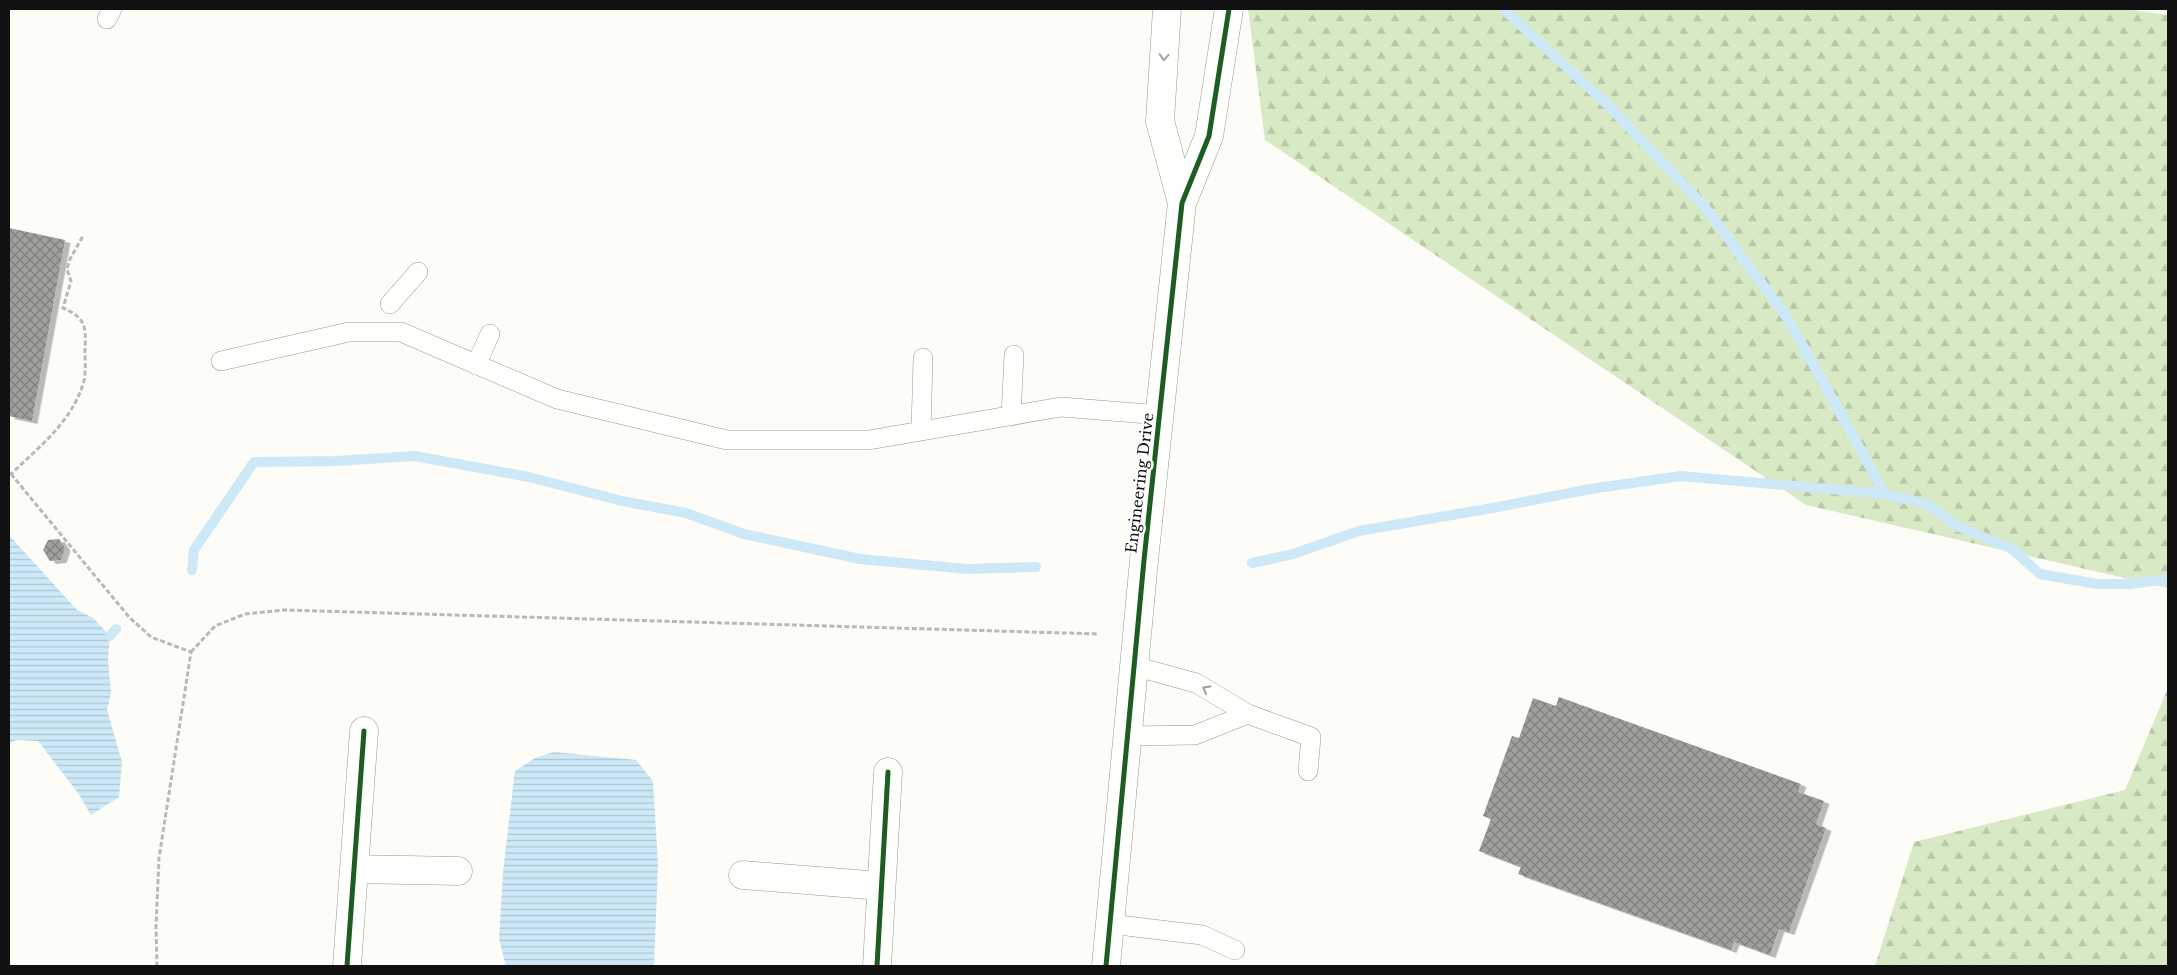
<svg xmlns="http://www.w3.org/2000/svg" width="2177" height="975" font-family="'Libre Baskerville',serif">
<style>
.forest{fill:url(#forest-firs)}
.water{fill:url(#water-rules)}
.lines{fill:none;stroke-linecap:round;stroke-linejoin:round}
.stream{stroke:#cde8f7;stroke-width:10}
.building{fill:url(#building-cross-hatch);filter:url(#shadow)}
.lane-casing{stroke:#979795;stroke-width:20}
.street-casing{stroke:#979795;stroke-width:29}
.path{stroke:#b9b9b8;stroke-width:3;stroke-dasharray:5 2.5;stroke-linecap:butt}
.lane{stroke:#fffffe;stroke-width:19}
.street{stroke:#fffffe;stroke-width:28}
.cycleway-casing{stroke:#fff;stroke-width:8}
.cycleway{stroke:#1b5e20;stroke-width:5}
.oneway{stroke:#a0a09f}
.labels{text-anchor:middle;stroke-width:5;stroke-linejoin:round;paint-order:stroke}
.street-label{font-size:15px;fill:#111;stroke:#fff}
</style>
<defs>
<pattern id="forest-firs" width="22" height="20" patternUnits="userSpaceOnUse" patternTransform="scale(1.25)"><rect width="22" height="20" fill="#d8eac5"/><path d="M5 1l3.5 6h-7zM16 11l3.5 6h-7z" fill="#b8c8a8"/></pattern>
<pattern id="water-rules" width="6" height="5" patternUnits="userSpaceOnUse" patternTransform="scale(1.25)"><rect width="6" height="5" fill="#cde8f7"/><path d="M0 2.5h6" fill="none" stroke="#afc6d3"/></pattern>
<pattern id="building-cross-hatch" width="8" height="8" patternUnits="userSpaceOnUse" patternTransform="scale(1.25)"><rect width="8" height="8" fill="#a19f9c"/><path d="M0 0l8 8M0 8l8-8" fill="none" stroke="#82807e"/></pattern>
<filter id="shadow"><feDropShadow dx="5.5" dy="3" stdDeviation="0" flood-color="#0004"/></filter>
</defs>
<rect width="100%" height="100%" fill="#fdfcf7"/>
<path class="forest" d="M1248,9H2126L2168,15V588L1806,505L1265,140Z
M2168,688V966H1875L1914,842L2125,790Z"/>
<path class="water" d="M9,535L77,610L93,618L110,636L108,659L111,693L107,710L122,762L119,797L91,815L78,793L38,741L17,740L9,743Z
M554,752L636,760L653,781L658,865L654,966H506L499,939L503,872L515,771L535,758Z"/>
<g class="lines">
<path class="stream" d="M1503,9L1609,106L1704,206L1788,319L1885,494
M1252,563L1293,554L1359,531L1498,507L1590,489L1681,476L1885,494L1926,504L1957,526L2012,549L2040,574L2097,584H2130L2168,579
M192,570L194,550L254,462L336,461L415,456L529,477L622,501L686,513L744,534L860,559L967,569L1036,567
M110,636L116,629"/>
</g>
<path class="building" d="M9,228L65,240L32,421L9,416Z
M59,539L65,548L61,560L50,561L43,550L48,540Z
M1559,697L1801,784L1798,792L1824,801L1816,824L1826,828L1789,932L1779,929L1770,955L1734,942L1731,950L1518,874L1521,867L1479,851L1491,819L1483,816L1512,736L1519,738L1533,698L1556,706Z"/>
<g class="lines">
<g class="lane-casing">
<path id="lane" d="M107,19L112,9
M390,304L418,272
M221,361L349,332H401L557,399L727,440H869L1061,407L1161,415
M476,365L490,334
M1011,416L1014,355
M921,431L923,358
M1134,666L1196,683L1248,714L1311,737L1308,771
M1127,736L1195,735L1248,714
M1110,924L1202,935L1235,950"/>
</g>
<g class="street-casing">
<path id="street" d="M1167,9L1160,121L1182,203
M354,869L458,871
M743,875L881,886
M347,966L364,731
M877,966L888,772
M1106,966L1144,560L1182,203L1209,136L1229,9"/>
</g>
<path class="path" d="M9,473L11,474C40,446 72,422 84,381C86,372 85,360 85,351C86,326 86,318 63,308L71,281L67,269L70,259L83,236
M11,474L129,617L151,637L191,652L159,858L156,927L157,966
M191,652L215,626L245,614L285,610L1099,634"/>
<use href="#lane" class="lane"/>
<use href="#street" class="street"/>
<g class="cycleway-casing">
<path id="cycleway" d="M347,966L364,731
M877,966L888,772
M1106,966L1144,560L1182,203L1209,136L1229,9"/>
</g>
<use href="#cycleway" class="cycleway"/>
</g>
<defs><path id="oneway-chevron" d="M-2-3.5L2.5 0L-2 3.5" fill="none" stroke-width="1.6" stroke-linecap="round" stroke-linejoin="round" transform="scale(1.25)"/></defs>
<g class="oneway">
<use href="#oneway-chevron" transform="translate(1164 57) rotate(94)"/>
<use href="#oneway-chevron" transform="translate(1206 689) rotate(-150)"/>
</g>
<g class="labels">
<g class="street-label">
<text transform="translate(1140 483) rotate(-83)" y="5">Engineering Drive</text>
</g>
</g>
<rect width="2177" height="975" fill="none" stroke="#111111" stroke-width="20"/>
</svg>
